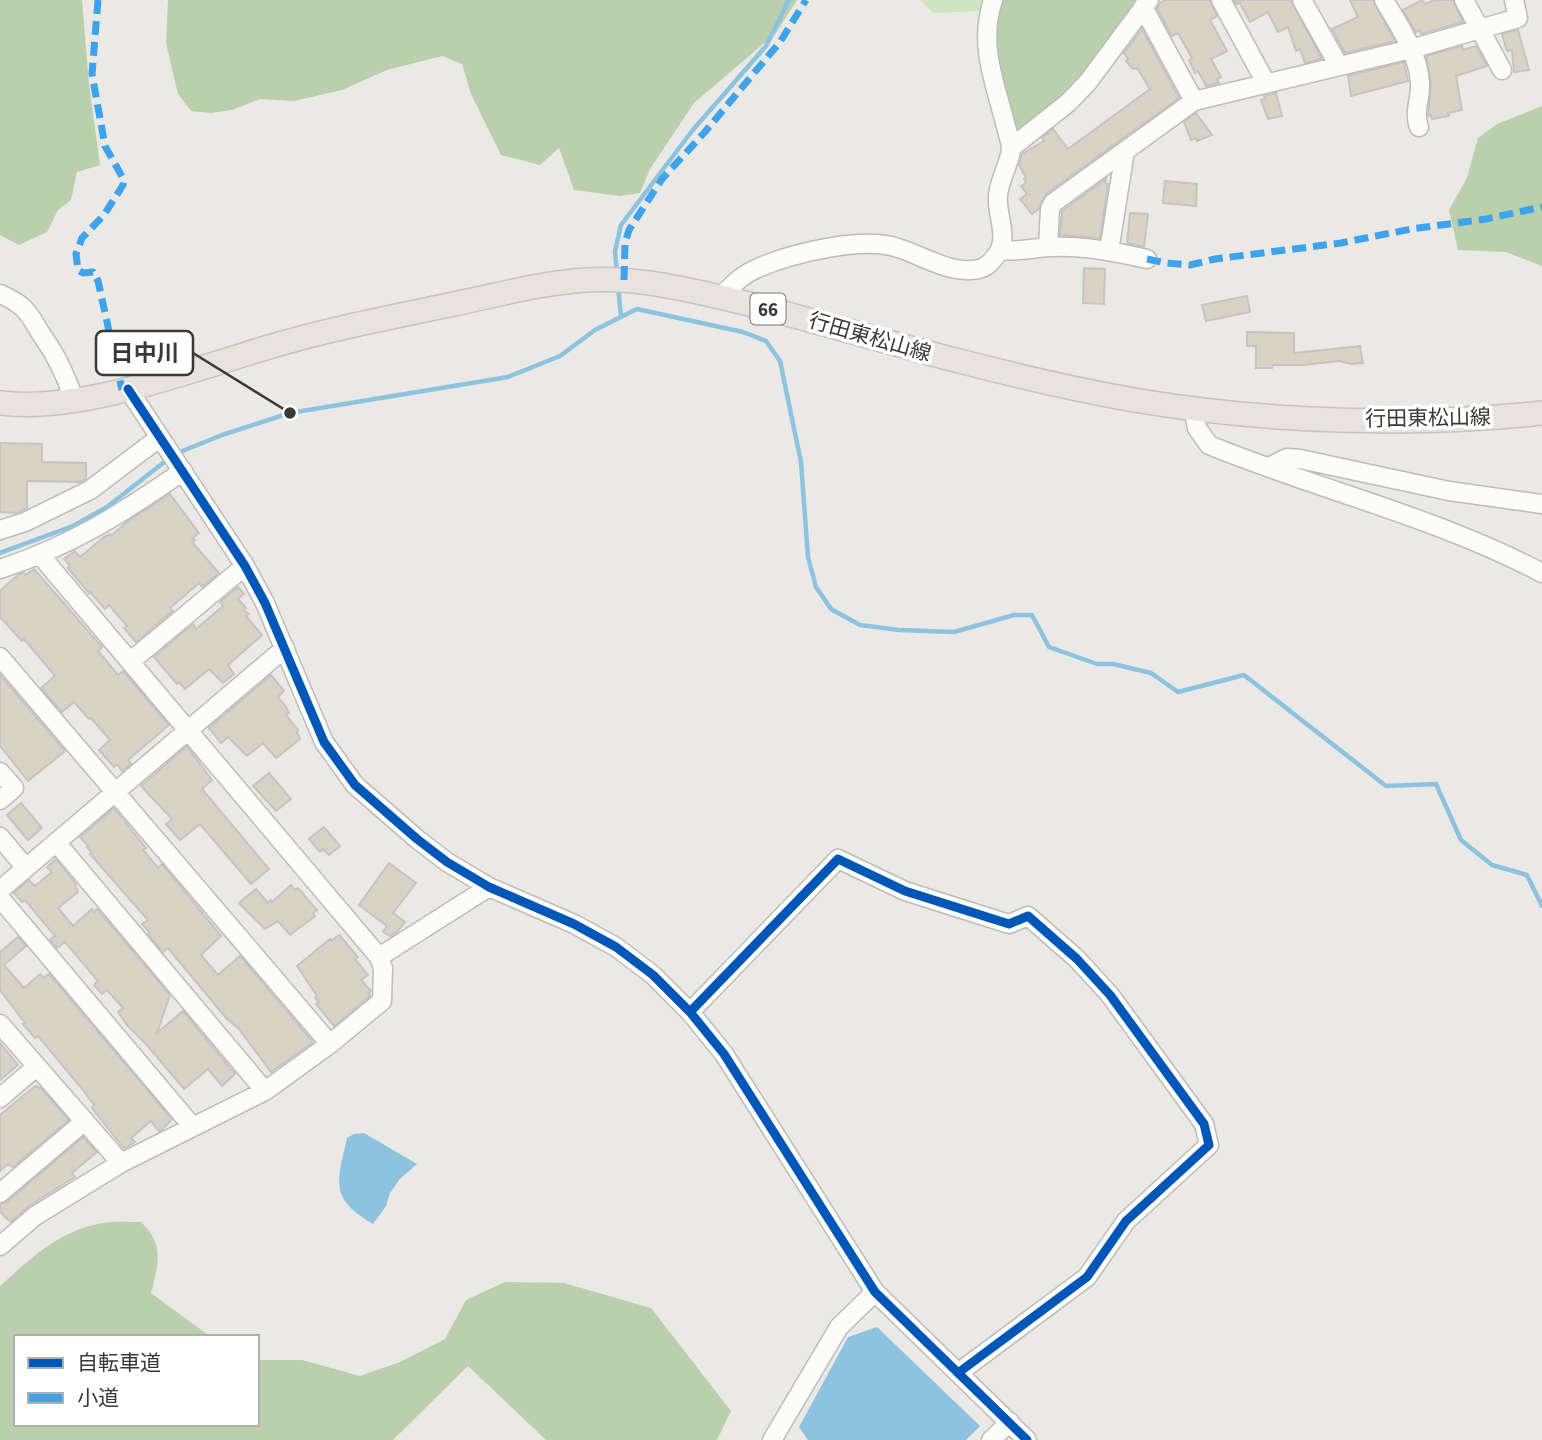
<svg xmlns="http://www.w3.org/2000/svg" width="1542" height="1440" font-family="'Source Sans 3','Noto Sans JP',sans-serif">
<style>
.green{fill:#cfe4c1}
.forest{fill:#bacfab}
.water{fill:#8ec3df}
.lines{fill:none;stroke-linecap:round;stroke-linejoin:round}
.stream{stroke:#8ec3df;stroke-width:4.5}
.building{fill:#d8d3c4;stroke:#c5c4c1;stroke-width:2}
.minor-casing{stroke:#bdbcba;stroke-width:21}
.major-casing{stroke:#c5c4c2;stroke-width:26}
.minor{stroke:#fcfcfb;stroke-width:18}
.major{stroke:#e8e4dd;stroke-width:23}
.quiet{stroke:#3fa3eb;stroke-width:7;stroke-dasharray:14 7;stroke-linecap:butt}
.cycleway-casing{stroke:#fff;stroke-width:13}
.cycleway{stroke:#0057b8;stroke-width:9}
.labels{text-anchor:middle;stroke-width:7;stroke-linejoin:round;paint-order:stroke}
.shield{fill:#fff;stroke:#747472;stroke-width:2}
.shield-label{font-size:19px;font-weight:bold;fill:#383835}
.street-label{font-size:21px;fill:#383835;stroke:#fff}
.leader{fill:none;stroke:#383835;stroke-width:2.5}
.callout-dot{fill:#383835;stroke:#fff;stroke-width:2.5}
.callout{fill:#fff;stroke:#383835;stroke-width:2.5}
.callout-label{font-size:23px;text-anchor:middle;font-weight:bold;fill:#383835}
</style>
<rect width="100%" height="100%" fill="#eae9e6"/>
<path class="green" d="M920,0H986L984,11L933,13Z"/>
<path class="forest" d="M0,0H82L89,84L100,165L77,172L71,200L58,210L47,232L19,245L0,235Z
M168,0H797L776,33L694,103L650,169L640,193L620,196L574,190L559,148L540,165L501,155L471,94L462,64L442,56L387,70L342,90L294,101L260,99L232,110L211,113L191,111L178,94L166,43Z
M999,0H1140L1069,95L1016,135L998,73L995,40Z
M1542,106V266L1506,252L1458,250L1449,210L1467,178L1478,138L1497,124Z
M141,1222C165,1245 158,1265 151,1293L211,1337H16V1424H257V1360H302L360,1376L400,1362L445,1339L466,1300L505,1282L564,1283L651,1308L731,1411L717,1440H546L468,1366L393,1440H0V1286C31,1258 59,1231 102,1223C115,1221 129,1222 141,1222Z"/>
<path class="water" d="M364,1133L417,1164L400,1179L390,1193L386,1206L373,1224C329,1198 337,1183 347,1138L354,1134Z
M877,1327L980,1426L966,1440H808L799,1427L848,1337Z"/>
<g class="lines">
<path class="stream" d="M617,274L615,251L621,225L692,131L766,46L789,0
M618,286L621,317
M175,454L222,435L290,413L508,377L560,356L595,330L637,309L743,332L766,341L780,361L801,462L808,557L816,587L831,609L860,625L899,630L954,632L1014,615H1032L1049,647L1097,664H1113L1151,673L1178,692L1244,675L1386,786L1436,784L1461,840L1492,865L1527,875L1542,906
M0,553L73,526L107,507L168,459"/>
</g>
<path class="building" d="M1165,0H1210L1217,16L1210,20L1227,51L1211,59L1221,77L1217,79L1219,83L1206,86L1198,71L1195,73L1189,60L1192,58L1178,33L1172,36L1157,9L1160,3Z
M1234,0H1291L1322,59L1305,63L1300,49L1296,51L1288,27L1278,32L1268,12L1250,22L1240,3L1236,4Z
M1350,0H1373L1395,41L1345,53L1332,29L1358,17Z
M1422,0L1425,4L1434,0H1453L1463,22L1421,34L1420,30L1416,32L1403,10Z
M1142,29L1179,98L1046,194L1039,209L1032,214L1020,199L1027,194L1021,186L1026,183L1024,179L1026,178L1019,165L1022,154L1044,141L1042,138L1053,129L1068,149L1150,89L1137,68L1133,69L1126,61L1128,59L1124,53Z
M1518,30L1529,70L1514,72L1512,50L1507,51L1502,34Z
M1462,46L1463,50L1476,46L1487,66L1456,76L1462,110L1448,113L1449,116L1432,119L1431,115L1428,116L1431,83L1426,56Z
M1404,62L1408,81L1351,96L1348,76Z
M1276,93L1282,116L1268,119L1261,100L1265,99L1264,96Z
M1196,113L1212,135L1197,141L1196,138L1191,140L1184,122Z
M1106,179L1105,183L1108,184L1100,238L1060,235L1062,211Z
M1165,181L1197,184L1196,206L1163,203Z
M1130,213L1148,214L1144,247L1127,243Z
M1084,268L1105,269L1104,304L1083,303Z
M1247,296L1250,312L1206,321L1202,305Z
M1247,332L1294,333V353L1360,346L1363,363L1351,364L1340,361L1302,365H1273L1272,368H1256V346H1247Z
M0,443L42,444V462L86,463V479L80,482L27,481V508L17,513L0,512Z
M170,494L199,533L193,538L195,540L192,542L219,573L202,587L199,583L170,608L173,611L136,642L124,628L127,626L109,605L105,609L90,592L89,593L68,568L70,566L64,559L75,551L80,557L104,537L110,534L111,536L128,521Z
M34,569L102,647L98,651L118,675L123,671L169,725L128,760L131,764L122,771L117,764L114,767L99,750L110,740L91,718L89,719L74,702L62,712L41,688L55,676L24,639L22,641L0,617V591L19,574L24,573L26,575Z
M238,587L244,594L238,599L246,608L244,610L249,614L246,616L262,635L228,665L234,674L223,683L209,669L185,689L179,682L177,684L154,657L193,624L196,629L223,606L220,602Z
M0,675L65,751L28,781L0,746Z
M271,675L284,691L278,697L286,707L289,713L286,715L298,730L297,732L300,739L276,758L263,743L247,756L228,737L221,743L209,728Z
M187,746L212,780L202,789L269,869L251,884L200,824L180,840L166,824L172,819L141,786Z
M269,773L291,799L276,811L253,786Z
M21,803L42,828L28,840L7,815Z
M114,808L146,848L143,850L158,868L162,864L221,936L201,955L218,975L240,956L313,1042L271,1072L239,1029L226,1018L168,948L163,952L148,934L150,933L142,924L148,920L90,854L92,853L87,847L88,846L80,837Z
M324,827L340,846L329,855L323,849L320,852L309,839Z
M56,859L75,883L78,892L58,908L73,926L92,909L94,912L97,909L170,995L157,1033L183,1011L235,1074L222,1086L208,1069L184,1089L146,1044L127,1025L118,1012L123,1008L107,990L102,994L94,985L98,981L65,942L57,948L50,940L55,936L25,900L22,902L14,893L29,880L35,886L52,872L47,867Z
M389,863L416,883L393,913L405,922L397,932L390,936L383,932L387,926L359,905Z
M291,885L295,890L298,888L317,910L313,913L315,916L290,935L278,921L265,929L239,903L256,889L268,903L271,900L272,902Z
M339,935L358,957L355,959L368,975L361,980L371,991L368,994L370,996L334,1026L316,1004L319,1002L315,998L317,996L297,966L330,939L331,941Z
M18,937L26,946L4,965L24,988L40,974L44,978L49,974L172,1119L162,1130L159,1131L151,1121L131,1138L135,1142L125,1148L122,1146L92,1108L94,1105L83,1090L38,1036L35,1038L23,1024L25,1023L0,990V952Z
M0,1043L18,1065L0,1080Z
M35,1086L41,1088L69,1120L13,1167L8,1164L0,1171V1115Z
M83,1137L97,1152L72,1173L75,1177L29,1206L11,1222L5,1217L0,1211V1204L7,1202Z"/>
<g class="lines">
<g class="minor-casing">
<path id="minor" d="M1221,0L1266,83
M1302,0L1339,66
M1384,0C1399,26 1418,52 1420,83C1421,99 1413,112 1419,127
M1464,0L1502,70
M1143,7L1194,101
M1011,148L1069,102L1088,82L1149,0
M1048,247L1050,209L1053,203L1194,101L1411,49L1518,18L1514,0
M1001,250C1018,252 1033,248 1050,247C1083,245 1115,252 1147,259
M1109,251L1125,151
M0,294C30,307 29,316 45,340C58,358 66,377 74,399
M721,297C732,285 743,274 758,268C792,253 863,236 898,248C924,256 951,275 979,269C987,267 990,263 995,257C1011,239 996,216 998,196C999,180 1009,165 1011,150C1011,141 1006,128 1004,119C993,77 979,43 993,0
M128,389L245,566L265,603L324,742L355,785L417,839L447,862L489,887L574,924L616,947L653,975L690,1012L724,1054L875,1292L1027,1440
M1193,408L1197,428L1209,445C1319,490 1436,517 1542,573
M1271,466L1287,458L1300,459L1449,491L1542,504
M0,530L25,522L90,490L159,438
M41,556L379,957
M0,569C73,545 121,514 183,471
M0,657L330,1044
M131,661L245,566
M0,772L14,788L0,800
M0,837L25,867
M56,842L265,1091
M0,890L285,648
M0,898L192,1126
M690,1012L838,859L905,891L1009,924L1028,916L1077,959L1110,995L1204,1124L1209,1145L1126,1221L1087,1277L958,1373
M0,1024L121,1163
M0,1098L36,1067
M0,1193L85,1121
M0,1246L35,1216L121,1163L265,1091L330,1044L382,1001L383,968L379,957L489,887
M772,1440L839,1327L875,1292
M991,1440L1010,1422"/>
</g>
<g class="major-casing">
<path id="major" d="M0,403C81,413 191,370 269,347C329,329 392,317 454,304C497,295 541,283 586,280C642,277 695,291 749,304C821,322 891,344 963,362C1021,377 1081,391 1140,401C1267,422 1414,427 1542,413"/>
</g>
<use href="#minor" class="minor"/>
<use href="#major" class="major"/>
<path class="quiet" d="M98,0L92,74L105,146L124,180L123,185L104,215L82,238L76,254L78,270L83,273L93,272L98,281L122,390
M1147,259L1166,263L1190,265L1215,259L1341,243L1411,229L1486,219L1542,207
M624,280L625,243L629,230L638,216L662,179L704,133L780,42L806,0"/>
<g class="cycleway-casing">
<path id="cycleway" d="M128,389L245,566L265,603L324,742L355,785L417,839L447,862L489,887L574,924L616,947L653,975L690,1012L724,1054L875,1292L1027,1440
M690,1012L838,859L905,891L1009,924L1028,916L1077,959L1110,995L1204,1124L1209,1145L1126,1221L1087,1277L958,1373"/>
</g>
<use href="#cycleway" class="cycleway"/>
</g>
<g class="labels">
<rect class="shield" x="750.5" y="293.5" width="35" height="31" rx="5"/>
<g class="shield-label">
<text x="768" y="316">66</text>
</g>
<g class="street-label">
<text transform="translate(870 337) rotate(16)" y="7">行田東松山線</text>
<text transform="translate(1428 418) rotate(-1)" y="7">行田東松山線</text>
</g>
</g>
<path class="leader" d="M290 413L193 353"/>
<circle class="callout-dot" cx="290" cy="413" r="7"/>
<rect class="callout" x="96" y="331" width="97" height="44" rx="7"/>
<g class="callout-label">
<text x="145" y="361">日中川</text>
</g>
<rect x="14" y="1335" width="245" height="91" fill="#ffffff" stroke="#afafae" stroke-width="2"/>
<rect x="28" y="1358" width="35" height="10" fill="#0057b8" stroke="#afafae" stroke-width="2"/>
<text x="77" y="1370" font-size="21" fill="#383835">自転車道</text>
<rect x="28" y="1393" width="35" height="10" fill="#3fa3eb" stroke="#afafae" stroke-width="2"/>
<text x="77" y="1405" font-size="21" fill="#383835">小道</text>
</svg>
